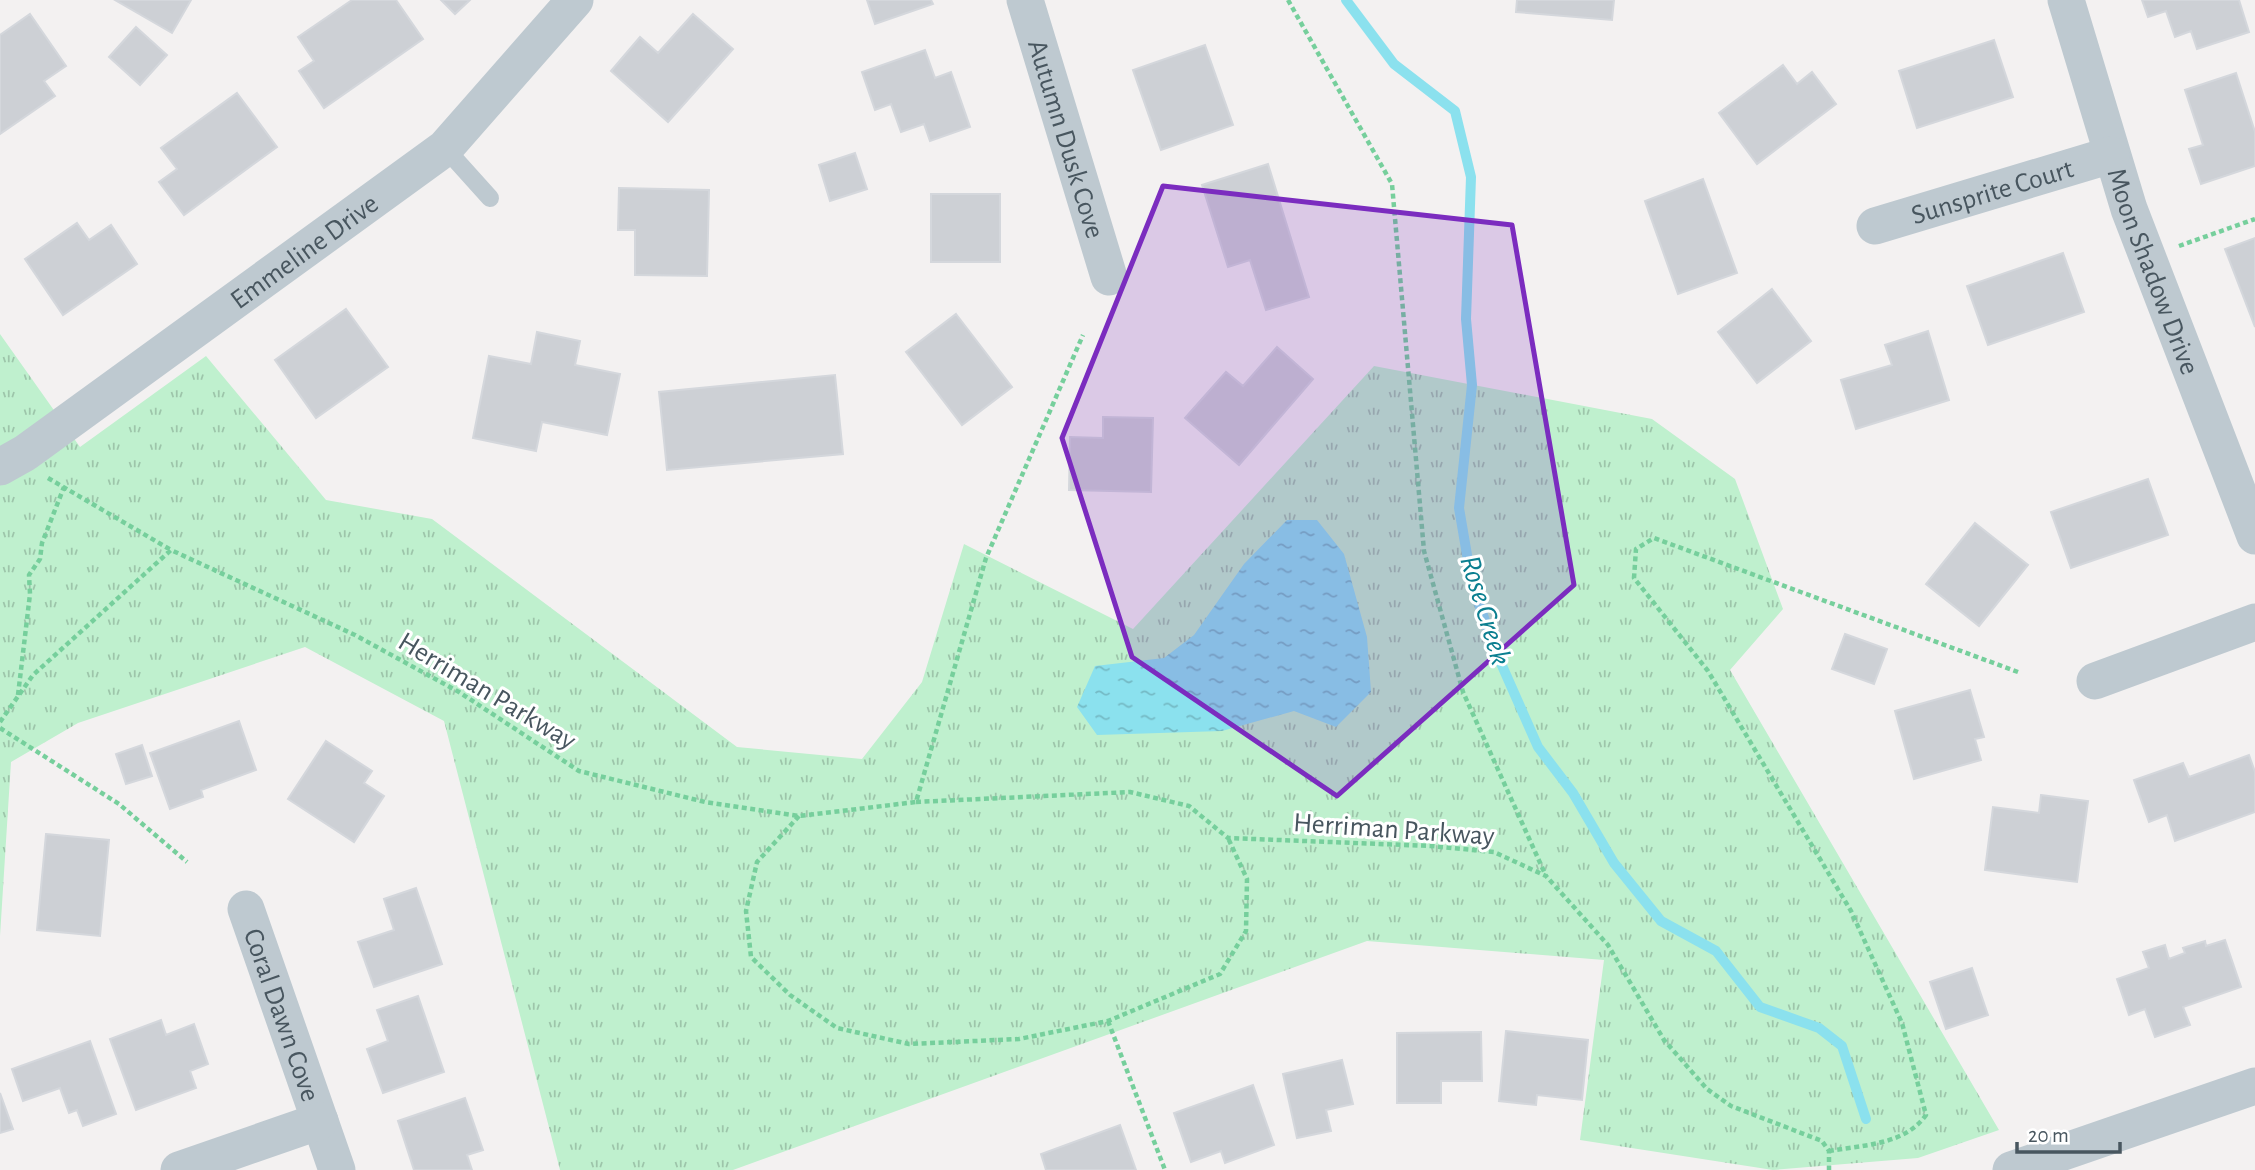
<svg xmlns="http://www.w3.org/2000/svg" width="2255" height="1170" font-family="'Alegreya Sans',sans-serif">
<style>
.grass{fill:url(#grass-tufts)}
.water{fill:url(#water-ripples)}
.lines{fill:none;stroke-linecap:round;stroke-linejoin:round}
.stream{stroke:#8be1ee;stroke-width:10}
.building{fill:#cdd0d5;stroke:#d4d7dc;stroke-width:2}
.path{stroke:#76cf9c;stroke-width:4.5;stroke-dasharray:5 3.5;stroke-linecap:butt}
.service{stroke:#bec9d0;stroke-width:18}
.minor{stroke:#bec9d0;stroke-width:37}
.marked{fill:#7b2cbf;fill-opacity:0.2;stroke:#7b2cbf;stroke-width:5;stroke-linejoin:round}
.labels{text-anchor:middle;stroke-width:6;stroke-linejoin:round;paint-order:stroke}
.street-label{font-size:28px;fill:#48565f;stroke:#fff}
.water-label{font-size:30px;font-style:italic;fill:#0b7f90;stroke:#fff}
</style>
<defs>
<pattern id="grass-tufts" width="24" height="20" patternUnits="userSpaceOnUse" patternTransform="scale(1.75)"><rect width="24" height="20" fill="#bff0ce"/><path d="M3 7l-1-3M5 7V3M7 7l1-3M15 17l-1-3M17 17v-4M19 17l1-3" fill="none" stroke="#9dc5aa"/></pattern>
<pattern id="water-ripples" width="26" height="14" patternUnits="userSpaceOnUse" patternTransform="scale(1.75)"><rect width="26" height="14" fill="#8be1ee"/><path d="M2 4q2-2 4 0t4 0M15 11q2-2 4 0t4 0" fill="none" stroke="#74b9c4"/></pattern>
</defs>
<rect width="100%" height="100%" fill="#f3f1f1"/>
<path class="grass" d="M0,334L80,447L206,356L326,500L432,519L737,747L862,759L922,682L964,544L1133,629L1374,366L1652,419L1735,479L1783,609L1730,670L1999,1130L1918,1158L1773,1170L1580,1140L1604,960L1367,941L733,1170H560L444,721L305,647L78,723L11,762L0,936Z"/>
<path class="water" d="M1287,520H1317L1344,554L1367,637L1371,692L1336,727L1294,711L1222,731L1097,735L1077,707L1095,666L1164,658L1194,635L1244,564Z"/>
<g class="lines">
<path class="stream" d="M1346,0L1394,64L1455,111L1471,177L1466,319L1472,385L1459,508L1472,584L1496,652L1538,747L1573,793L1614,863L1661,921L1716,951L1760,1007L1819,1028L1842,1046L1866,1119"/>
</g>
<path class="building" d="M115,0H191L172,33Z
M352,0H396L423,39L324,108L299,71L314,61L298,37Z
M441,0H470L455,14Z
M867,0H931L933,4L875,24Z
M1517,0H1614L1612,20L1516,12Z
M2142,0H2239L2249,32L2197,49L2191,31L2175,37L2166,11L2148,17Z
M30,14L66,66L44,81L55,96L0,134V35Z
M693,14L733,49L668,122L611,71L640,37L658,53Z
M136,27L167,55L140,85L109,57Z
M1994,40L2013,97L1917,128L1899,71Z
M1205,45L1233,125L1161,150L1133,70Z
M925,50L935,78L951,72L970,127L930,141L924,124L901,132L891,104L875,110L862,72Z
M1783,65L1797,84L1812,72L1836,104L1757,164L1719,113Z
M2236,73L2255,132V166L2201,184L2189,149L2203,145L2185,90Z
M237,93L277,147L184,215L159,182L177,169L161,148Z
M855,153L867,189L830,201L819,165Z
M1268,164L1309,297L1266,310L1250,260L1228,267L1202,185Z
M1703,179L1737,273L1678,294L1645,201Z
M619,188L709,190L707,276L635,275V230H618Z
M931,194H1000V262H931Z
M77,223L89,240L111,225L137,264L63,315L25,259Z
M2255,238V327L2225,249Z
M2063,253L2084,312L1988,345L1967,286Z
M1772,289L1811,341L1757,383L1718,332Z
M346,309L388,367L316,418L275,360Z
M956,314L1012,387L962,425L906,352Z
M1928,331L1949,400L1856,429L1841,380L1892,365L1885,345Z
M537,332L580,341L575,365L620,374L607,435L542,422L536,451L473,438L489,356L531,364Z
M1277,347L1313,379L1239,465L1185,418L1226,372L1243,386Z
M835,375L843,454L667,470L659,392Z
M1103,417L1153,418L1151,492L1069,490L1070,437L1103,438Z
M2148,479L2168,535L2071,568L2051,512Z
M1975,523L2028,565L1979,626L1926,584Z
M1845,634L1887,649L1874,684L1832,669Z
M1970,690L1984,737L1975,739L1981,760L1914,779L1895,711Z
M239,721L256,770L201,790L203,797L170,809L150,753Z
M326,741L372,771L364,783L384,796L354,842L288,799Z
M142,745L152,776L126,784L116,754Z
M2249,755L2255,772V812L2175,841L2167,815L2149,822L2134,780L2183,763L2189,777Z
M2041,795L2088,801L2077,882L1985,870L1993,807L2039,813Z
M46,834L109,840L100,936L37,930Z
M416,888L442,964L374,987L358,942L394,930L384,899Z
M2225,940L2241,987L2183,1007L2190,1025L2155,1037L2145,1009L2129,1015L2117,979L2149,968L2143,952L2165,945L2169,959L2185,953L2183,948L2205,941L2206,946Z
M1972,968L1988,1015L1946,1029L1930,982Z
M418,996L444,1072L383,1093L367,1049L388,1041L377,1010Z
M161,1020L166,1035L194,1024L208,1064L190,1071L196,1088L136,1110L110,1039Z
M1506,1031L1588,1040L1582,1100L1537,1095L1536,1105L1499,1101Z
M1481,1032L1482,1081H1441V1103H1397V1033Z
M90,1041L116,1114L83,1126L77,1110L69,1113L60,1088L23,1101L12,1069Z
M1342,1060L1353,1104L1326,1110L1331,1131L1297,1138L1283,1074Z
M1253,1085L1274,1145L1225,1163L1221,1151L1191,1162L1174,1113Z
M0,1093L13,1129L0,1133Z
M465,1098L483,1150L467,1155L472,1170H414L398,1121Z
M1120,1125L1136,1170H1046L1041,1154Z"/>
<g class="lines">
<path class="path" d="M1288,0L1392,184L1424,551L1463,692L1546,876
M2179,246L2255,219
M48,478L171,550
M18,695L30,594L29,575L40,559L42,543L64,487
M0,722L33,675L171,550L355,635L459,692L579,771L705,802L799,816L916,802L986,558L1083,335
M0,728L119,804L187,862
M916,802L1130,792L1189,806L1228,838L1431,846L1494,852L1546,876L1608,945L1664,1040L1707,1089L1731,1106L1822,1141L1829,1151V1170
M799,816L757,862L746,911L751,957L790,995L837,1028L909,1044L1019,1039L1108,1021L1220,974L1246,931L1247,879L1228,838
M1108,1021L1165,1170
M1829,1151C1863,1145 1905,1145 1926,1115L1902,1023L1851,911L1708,671L1634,578L1636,549L1654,538L2018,672"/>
<path class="service" d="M445,148L490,198"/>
<g class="minor">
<path id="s1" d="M1025,0L1109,277"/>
<path id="s2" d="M2066,0L2129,209L2255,536"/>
<path id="s3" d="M1875,226L2111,155"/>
<path id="s4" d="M0,467L25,453L445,148L575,0"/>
<path d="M2095,681L2255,622"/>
<path id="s5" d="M246,909L337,1170"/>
<path d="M179,1170L320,1121"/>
<path d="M2011,1170L2255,1086"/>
</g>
</g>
<path class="marked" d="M1163,186L1512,225L1574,585L1337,796L1132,657L1062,438Z"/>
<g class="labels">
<g class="street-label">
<text dy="10" stroke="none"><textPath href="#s1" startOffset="145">Autumn Dusk Cove</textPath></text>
<text dy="10" stroke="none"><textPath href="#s3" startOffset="122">Sunsprite Court</textPath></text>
<text dy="10" stroke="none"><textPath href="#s4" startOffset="373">Emmeline Drive</textPath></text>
<text dy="10" stroke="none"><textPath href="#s2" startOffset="285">Moon Shadow Drive</textPath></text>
<text transform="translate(488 690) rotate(31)" y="10">Herriman Parkway</text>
<text transform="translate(1394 828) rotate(4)" y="10">Herriman Parkway</text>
<text dy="10" stroke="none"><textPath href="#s5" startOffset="112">Coral Dawn Cove</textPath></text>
</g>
<g class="water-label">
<text transform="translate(1486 610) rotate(73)" y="10">Rose Creek</text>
</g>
</g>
<path d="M2017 1142v10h103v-10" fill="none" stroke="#48565f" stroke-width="3.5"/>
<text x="2028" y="1142" font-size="21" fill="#48565f" stroke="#ffffff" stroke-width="5" paint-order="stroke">20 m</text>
</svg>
